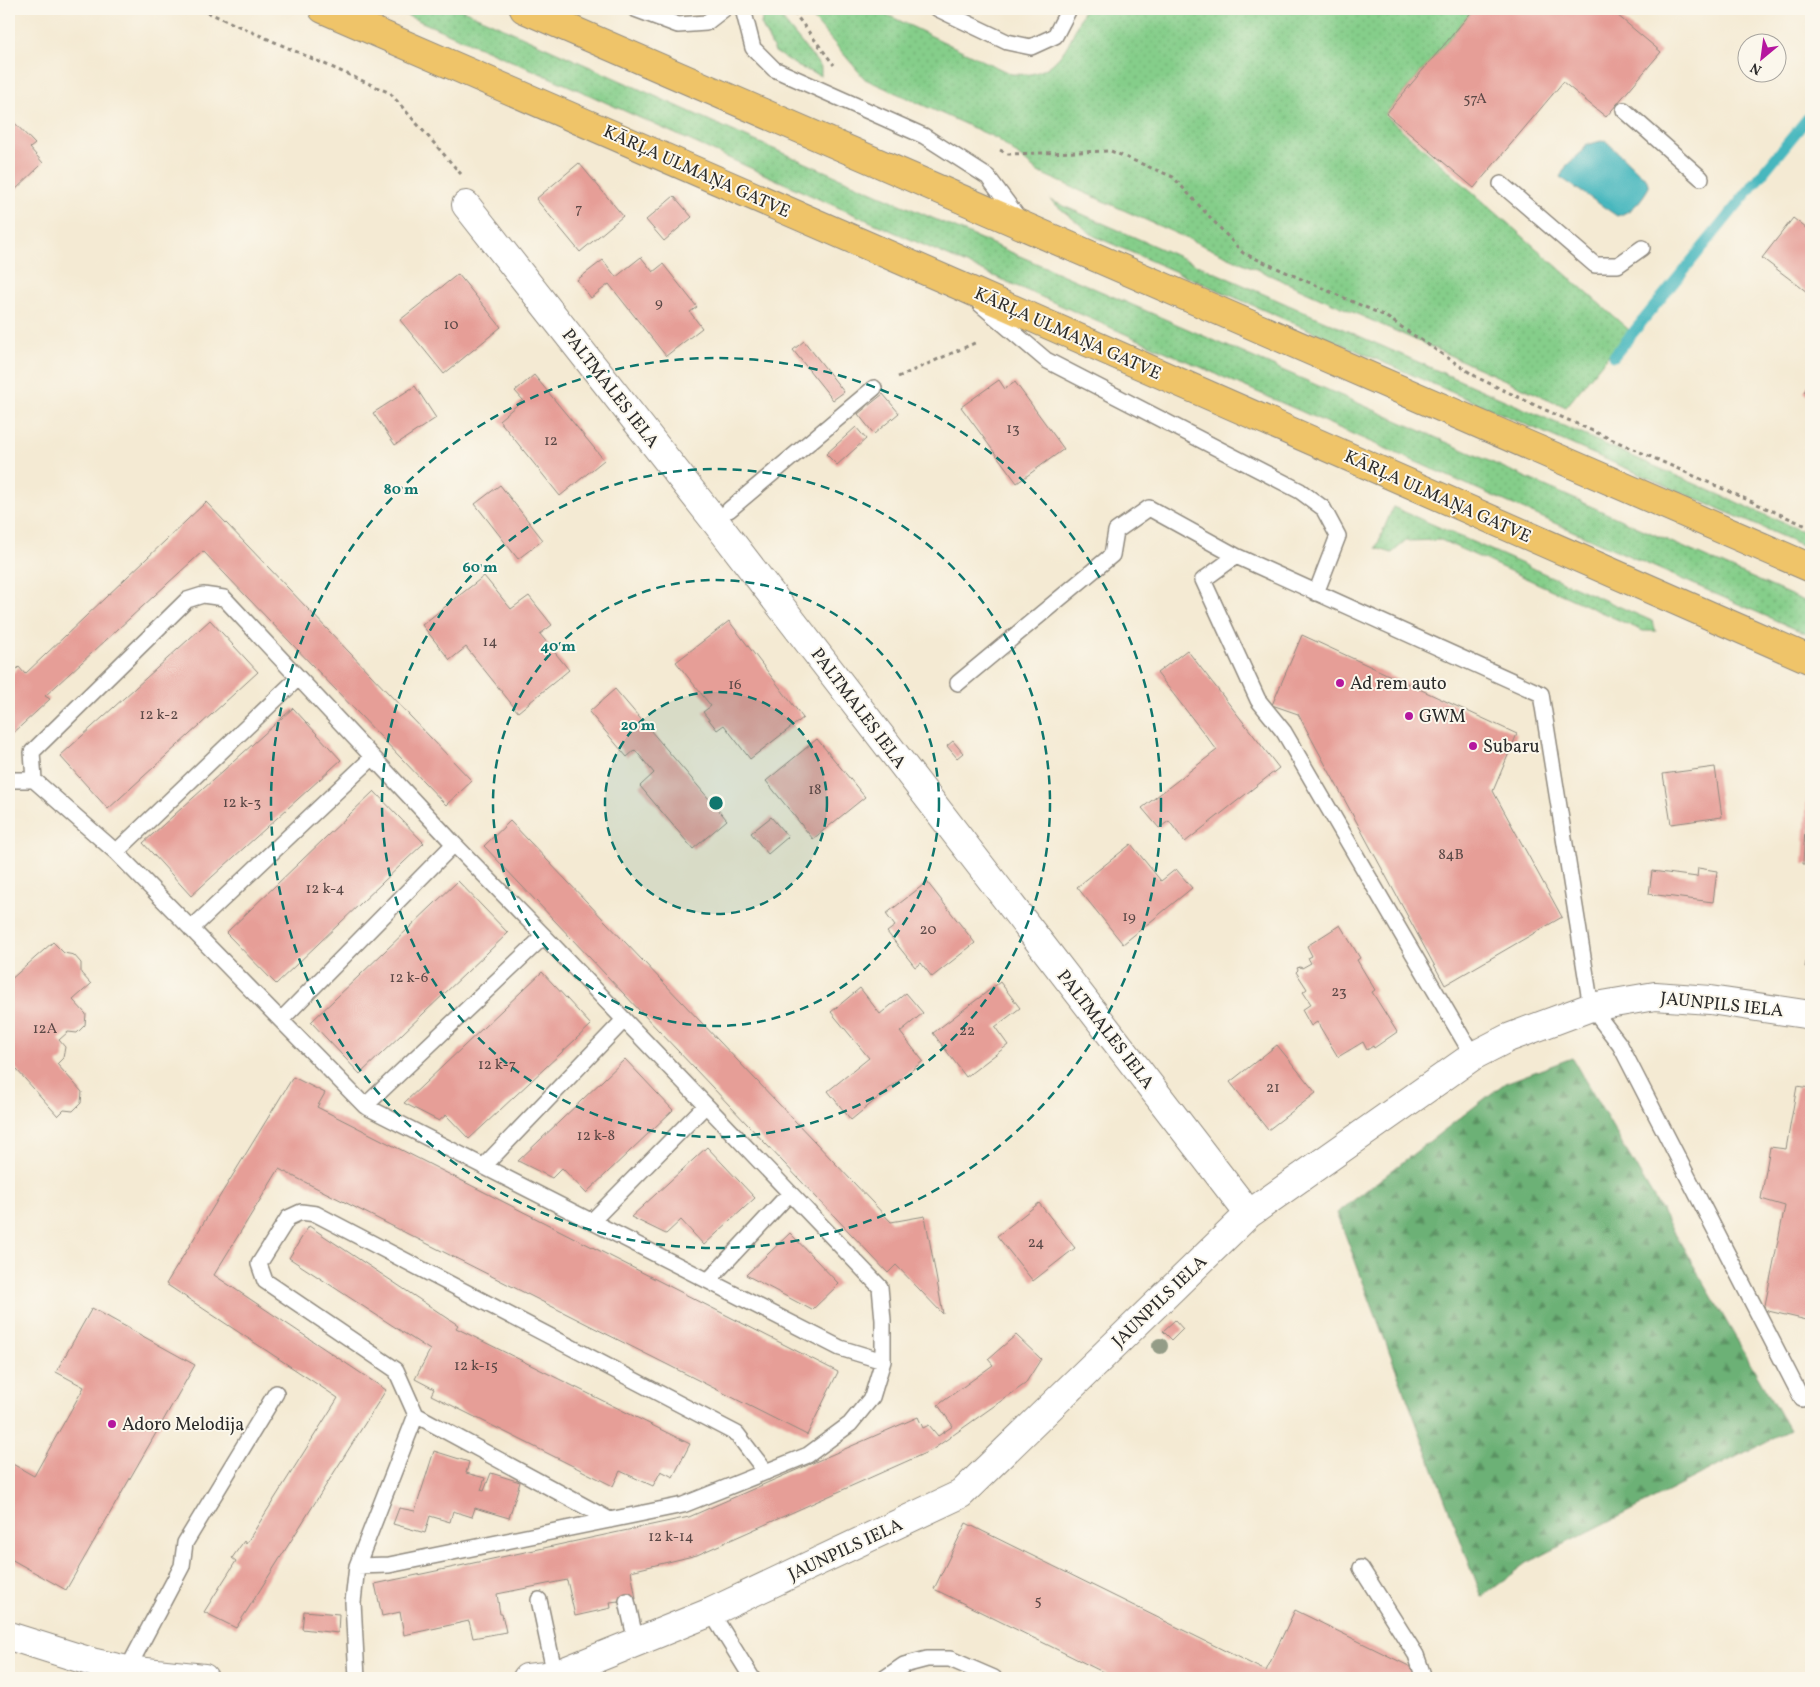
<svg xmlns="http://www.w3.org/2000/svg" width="1820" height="1687" font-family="Vollkorn,serif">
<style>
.grass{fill:url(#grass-dots);stroke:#587c5a}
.forest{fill:url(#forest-firs);stroke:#4c6e50}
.water{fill:#47b7be;stroke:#397174}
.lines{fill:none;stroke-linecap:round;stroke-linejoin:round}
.stream{stroke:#47b7be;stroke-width:11}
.building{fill:#e69e97}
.lane-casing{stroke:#908a7f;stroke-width:18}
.street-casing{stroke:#908a7f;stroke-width:30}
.highway-casing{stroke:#908a7f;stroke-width:30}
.path{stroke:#908a7f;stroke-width:3;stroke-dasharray:4 4;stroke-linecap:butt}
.lane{stroke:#fff;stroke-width:15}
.street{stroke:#fff;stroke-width:28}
.highway{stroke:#efc469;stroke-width:28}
.tree{fill:#949c87}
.ring{fill:none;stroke:#0f766e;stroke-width:2.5;stroke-dasharray:9 6}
.poi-dot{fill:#b5179e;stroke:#fbf7ec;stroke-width:2}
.labels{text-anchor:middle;stroke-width:4;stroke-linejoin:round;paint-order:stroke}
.number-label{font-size:15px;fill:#5a4846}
.street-label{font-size:18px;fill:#2b2b2b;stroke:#fbf7ec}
.poi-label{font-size:18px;fill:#2b2b2b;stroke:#fbf7ec;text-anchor:start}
.centre{fill:#0f766e;stroke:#fbf7ec;stroke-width:2.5}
.ring-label{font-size:15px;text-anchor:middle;font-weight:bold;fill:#0f766e;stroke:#fbf7ec;stroke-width:4;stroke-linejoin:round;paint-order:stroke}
</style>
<defs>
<pattern id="grass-dots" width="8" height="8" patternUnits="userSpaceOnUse" patternTransform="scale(1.25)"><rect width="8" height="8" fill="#85ce8a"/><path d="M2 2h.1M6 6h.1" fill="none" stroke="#73b177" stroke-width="1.8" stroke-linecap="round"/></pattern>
<pattern id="forest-firs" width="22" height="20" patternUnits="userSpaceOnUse" patternTransform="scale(1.25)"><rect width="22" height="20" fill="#6cb176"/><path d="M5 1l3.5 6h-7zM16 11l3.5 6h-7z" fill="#599061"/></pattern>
</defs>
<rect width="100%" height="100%" fill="#fbf7ec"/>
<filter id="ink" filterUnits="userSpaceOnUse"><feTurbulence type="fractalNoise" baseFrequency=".02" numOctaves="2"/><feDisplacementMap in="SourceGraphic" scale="10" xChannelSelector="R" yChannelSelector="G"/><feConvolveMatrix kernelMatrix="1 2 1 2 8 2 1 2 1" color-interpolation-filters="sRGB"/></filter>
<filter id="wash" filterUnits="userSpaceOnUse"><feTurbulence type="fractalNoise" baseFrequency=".0096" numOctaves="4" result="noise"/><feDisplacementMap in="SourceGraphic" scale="20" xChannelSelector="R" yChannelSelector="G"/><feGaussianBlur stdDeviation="1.12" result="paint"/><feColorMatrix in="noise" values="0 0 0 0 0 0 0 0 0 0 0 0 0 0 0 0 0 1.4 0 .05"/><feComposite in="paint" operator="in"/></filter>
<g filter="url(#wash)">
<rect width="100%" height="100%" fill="#f4ead3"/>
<path class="grass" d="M392,9H461L746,137L1367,407L1811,604V636L819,199L574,88Z
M764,9H772L777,13L821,67V76L799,67L775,52L761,24Z
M805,9H875L1011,74C1017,74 1025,75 1031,74C1064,67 1072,35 1084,9H1474L1385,115L1629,330L1566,407L1038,172L998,139L865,79Z
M1050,200L1811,535V549L1094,236Z
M1393,507L1652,621L1656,631H1643L1441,540L1406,541L1392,553L1376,548Z"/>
<path class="forest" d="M1572,1058L1725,1319L1789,1430L1527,1563L1482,1597L1337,1213L1505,1083Z"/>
<path class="water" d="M1605,140L1640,174L1646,178L1649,187C1641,201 1632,212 1617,216L1560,177L1567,165L1583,151L1586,145Z"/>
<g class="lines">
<path class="stream" d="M1614,356L1811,114"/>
</g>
<g id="blocks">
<path class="building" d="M1474,9H1610L1661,52L1606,117L1563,82L1474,188L1386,114Z
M9,117L35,144L30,148L43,163L9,196Z
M579,163L623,216L580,252L536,199Z
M674,196L692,217L664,241L646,220Z
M1793,218L1811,232V295L1762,258Z
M641,257L653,272L663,264L697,307L690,312L702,328L666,356L609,284L591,298L577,280L603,260L616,277Z
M458,274L501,327L444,374L400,320Z
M804,341L844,392L833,400L793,350Z
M534,375L604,460L560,496L499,420L523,400L515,391Z
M999,380L1005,389L1015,382L1064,449L1017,483L961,407Z
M1811,381V397L1804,392Z
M415,386L436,418L395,445L373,413Z
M883,394L899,413L874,434L858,414Z
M856,427L866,439L837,465L826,454Z
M500,485L543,540L518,559L475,504Z
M206,502L472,781L446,805L203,551L45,696L50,699L9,737V676L19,667L25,674Z
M484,576L511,609L529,596L552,625L540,634L569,670L518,712L466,647L450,660L422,625Z
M210,620L258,672L108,809L60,756Z
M729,621L803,718L750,759L724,725L717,730L703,712L711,706L676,662Z
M1302,635L1517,734L1493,791L1562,917L1445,985L1298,714L1272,705Z
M1187,650L1279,768L1185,842L1169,821L1159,828L1142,808L1217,750L1157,673Z
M615,689L727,820L693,849L640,786L654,773L635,750L627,757L589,712Z
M293,708L341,760L191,896L143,843Z
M817,739L865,797L813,839L766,781Z
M953,741L963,753L957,758L947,746Z
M1715,767L1722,817L1671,824L1663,774Z
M374,791L424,843L276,984L226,933Z
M1807,792H1811V864H1803Z
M771,817L788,837L768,854L751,833Z
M510,821L891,1222L925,1216L943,1314L896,1265L888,1273L484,846Z
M1131,844L1161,881L1176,869L1192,888L1123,944L1077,887Z
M1698,868L1717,871L1713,902L1649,894L1652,871L1697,877Z
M458,881L508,933L360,1074L311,1022Z
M927,882L975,943L932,977L921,963L915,967L887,932L895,926L886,914Z
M1340,925L1360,958L1357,960L1375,990L1372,992L1397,1032L1374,1048L1373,1046L1367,1050L1363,1042L1338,1057L1317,1022L1311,1026L1302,1010L1311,1004L1303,992L1307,989L1296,972L1298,970L1297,968L1300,967L1302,968L1311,963L1308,958L1312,956L1307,946Z
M1810,939H1811V968L1805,967Z
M53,942L64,953L74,955L81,963V973L91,984L73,1000L86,1014L85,1025L77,1033L68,1032L59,1040L65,1047L63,1058L57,1064L82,1092L81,1103L73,1111L64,1110L58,1116L9,1061V981Z
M542,972L591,1025L469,1139L446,1115L439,1121L404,1103Z
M1000,982L1020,1008L995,1027L1008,1045L966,1077L933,1033Z
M860,988L880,1014L906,993L923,1013L900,1032L923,1061L851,1120L828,1091L869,1058L831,1012Z
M1277,1045L1316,1093L1268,1130L1230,1082Z
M625,1059L673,1110L586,1193L562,1168L552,1178L518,1161Z
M293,1077L325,1093L317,1107L838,1372L807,1435L279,1169L214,1275L386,1390L236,1628L204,1612L236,1561L232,1558L244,1541L246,1544L338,1398L166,1284Z
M1797,1086L1811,1088V1321L1764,1310L1785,1206L1761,1199L1770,1147L1786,1149Z
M707,1147L755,1198L704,1245L681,1220L666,1234L631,1217Z
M1039,1203L1075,1248L1033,1281L997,1236Z
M309,1226L458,1325L456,1328L690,1444L673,1477L661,1471L653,1486L620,1471L613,1486L431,1395L434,1389L415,1379L430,1350L289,1258Z
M790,1233L839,1284L812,1310L746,1275Z
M92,1308L195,1365L66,1590L9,1558V1462L34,1476L84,1387L56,1372Z
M1175,1320L1183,1329L1172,1340L1163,1331Z
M1016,1335L1041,1359L1025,1384L932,1450L697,1555L631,1571L636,1599L618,1602V1601L610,1602L611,1608L575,1616L567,1580L497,1594L500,1614H502L506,1632L473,1638L469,1621L404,1635L400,1612L382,1616L375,1584L689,1517L918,1417L923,1428L929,1425L938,1436L953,1426L938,1405L993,1365L988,1359Z
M434,1451L469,1462L466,1473L485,1478L481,1490L484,1491L491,1473L520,1482L509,1518L475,1508L472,1517L453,1511L450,1522L430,1516L425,1533L393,1524L399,1508L415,1511Z
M966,1523L1266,1671L1295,1610L1419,1671L1415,1678H1115L934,1589Z
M304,1611L339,1614L338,1633L302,1629Z"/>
</g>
</g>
<g filter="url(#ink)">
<use href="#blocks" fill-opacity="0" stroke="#908a7f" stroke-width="1"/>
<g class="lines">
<g class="lane-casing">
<path id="lane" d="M635,9L678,25L706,23L724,9
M743,9L753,48L774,69L924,136L988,177L1020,220
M938,9L1007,42L1031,47L1055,36L1069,9
M1624,110L1701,178
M1501,184L1595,265H1618L1642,248
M980,304L1046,360L1300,491L1323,508L1338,536L1316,593
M729,510L874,388
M958,683L1112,555L1116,531L1149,508L1236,556
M9,780H34
M116,852L298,678
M191,929L373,757
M544,936L454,844L224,598L203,595L187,600L32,752L34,780L116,852L365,1106L840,1348L883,1361
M281,1020L454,844
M1473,1056L1284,732L1258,700L1203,580L1236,556L1541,694L1591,1007L1620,1045L1802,1399L1811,1395
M484,1166L624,1020
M592,1221L706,1105
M709,1280L790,1193
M610,1520L416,1415L396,1370L265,1281L259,1264L288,1218L301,1212L316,1214L737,1434L766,1472
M357,1566L389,1565L683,1505L808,1455L850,1424L872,1397L883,1361V1320L880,1287L544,936L365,1106
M1361,1568L1416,1655L1424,1678
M539,1600L555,1675
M627,1601L636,1642
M711,1612L752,1678
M127,1670L182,1566L185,1543L276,1393
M357,1678L353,1602L357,1566L416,1415
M885,1678L904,1665L927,1659H950L994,1678"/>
</g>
<g class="street-casing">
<path id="street" d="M466,205L715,521L1249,1214
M9,1636L95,1663L127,1670L204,1678
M527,1678L555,1675L711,1612L961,1494L1249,1214L1473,1056L1508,1038L1591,1007L1655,996L1710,1000L1811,1015"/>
</g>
<g class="highway-casing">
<path id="highway" d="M323,9L958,285L1811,660
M524,9L1811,568"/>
</g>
<path class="path" d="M200,9L390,93L461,174
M786,9L795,14L834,65
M1000,150L1008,154L1111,151L1173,177L1243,253L1385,316L1478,378L1539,407L1811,528
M898,377L977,342"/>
<use href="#lane" class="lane"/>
<use href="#street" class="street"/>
<use href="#highway" class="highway"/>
</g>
<circle class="tree" cx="1160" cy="1346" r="8"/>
</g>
<circle cx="716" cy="803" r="111" fill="#0f766e" fill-opacity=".12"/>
<g class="ring">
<circle cx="716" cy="803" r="111"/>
<circle cx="716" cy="803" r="223"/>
<circle cx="716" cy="803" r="334"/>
<circle cx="716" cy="803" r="445"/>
</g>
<g class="poi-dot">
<circle cx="1340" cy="683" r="5"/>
<circle cx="1409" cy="716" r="5"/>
<circle cx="1473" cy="746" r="5"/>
<circle cx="112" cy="1424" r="5"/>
</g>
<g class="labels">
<g class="number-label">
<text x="1475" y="103">57A</text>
<text x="579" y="213">7</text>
<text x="659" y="307">9</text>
<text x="451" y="329">10</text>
<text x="1013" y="433">13</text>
<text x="551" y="445">12</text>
<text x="490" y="646">14</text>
<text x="735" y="689">16</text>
<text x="159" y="719">12 k-2</text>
<text x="815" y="794">18</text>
<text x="242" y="807">12 k-3</text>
<text x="1451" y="859">84B</text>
<text x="325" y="893">12 k-4</text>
<text x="1129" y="921">19</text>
<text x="928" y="934">20</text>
<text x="409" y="982">12 k-6</text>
<text x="1339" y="996">23</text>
<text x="45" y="1033">12A</text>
<text x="967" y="1035">22</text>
<text x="497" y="1069">12 k-7</text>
<text x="1273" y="1092">21</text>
<text x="596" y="1140">12 k-8</text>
<text x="1036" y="1247">24</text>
<text x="476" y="1370">12 k-15</text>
<text x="671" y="1541">12 k-14</text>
<text x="1038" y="1605">5</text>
</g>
<g class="street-label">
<text transform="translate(697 171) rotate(24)" y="6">KĀRĻA ULMAŅA GATVE</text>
<text transform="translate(1068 333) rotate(24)" y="6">KĀRĻA ULMAŅA GATVE</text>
<text transform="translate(611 388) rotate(52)" y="6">PALTMALES IELA</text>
<text transform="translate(1438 496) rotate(24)" y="6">KĀRĻA ULMAŅA GATVE</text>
<text transform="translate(859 708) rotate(53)" y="6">PALTMALES IELA</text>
<text transform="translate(1722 1004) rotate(6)" y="6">JAUNPILS IELA</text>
<text transform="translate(1106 1029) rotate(52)" y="6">PALTMALES IELA</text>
<text transform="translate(1159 1301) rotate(-44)" y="6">JAUNPILS IELA</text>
<text transform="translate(845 1549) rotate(-25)" y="6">JAUNPILS IELA</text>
</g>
<g class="poi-label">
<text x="1350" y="689">Ad rem auto</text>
<text x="1419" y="722">GWM</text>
<text x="1483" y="752">Subaru</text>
<text x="122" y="1430">Adoro Melodija</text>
</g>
</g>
<circle cx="716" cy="803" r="8" class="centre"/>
<g class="ring-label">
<text x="401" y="494">80 m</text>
<text x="480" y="572">60 m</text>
<text x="558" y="651">40 m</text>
<text x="638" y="730">20 m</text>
</g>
<rect width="1820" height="1687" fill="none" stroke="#fbf7ec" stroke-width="30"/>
<g transform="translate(1762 58) rotate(209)"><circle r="24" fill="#fbf7ec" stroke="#a8a59f"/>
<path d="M0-4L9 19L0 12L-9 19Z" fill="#b5179e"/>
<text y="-8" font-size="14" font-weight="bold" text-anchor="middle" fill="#2b2b2b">N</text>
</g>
</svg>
